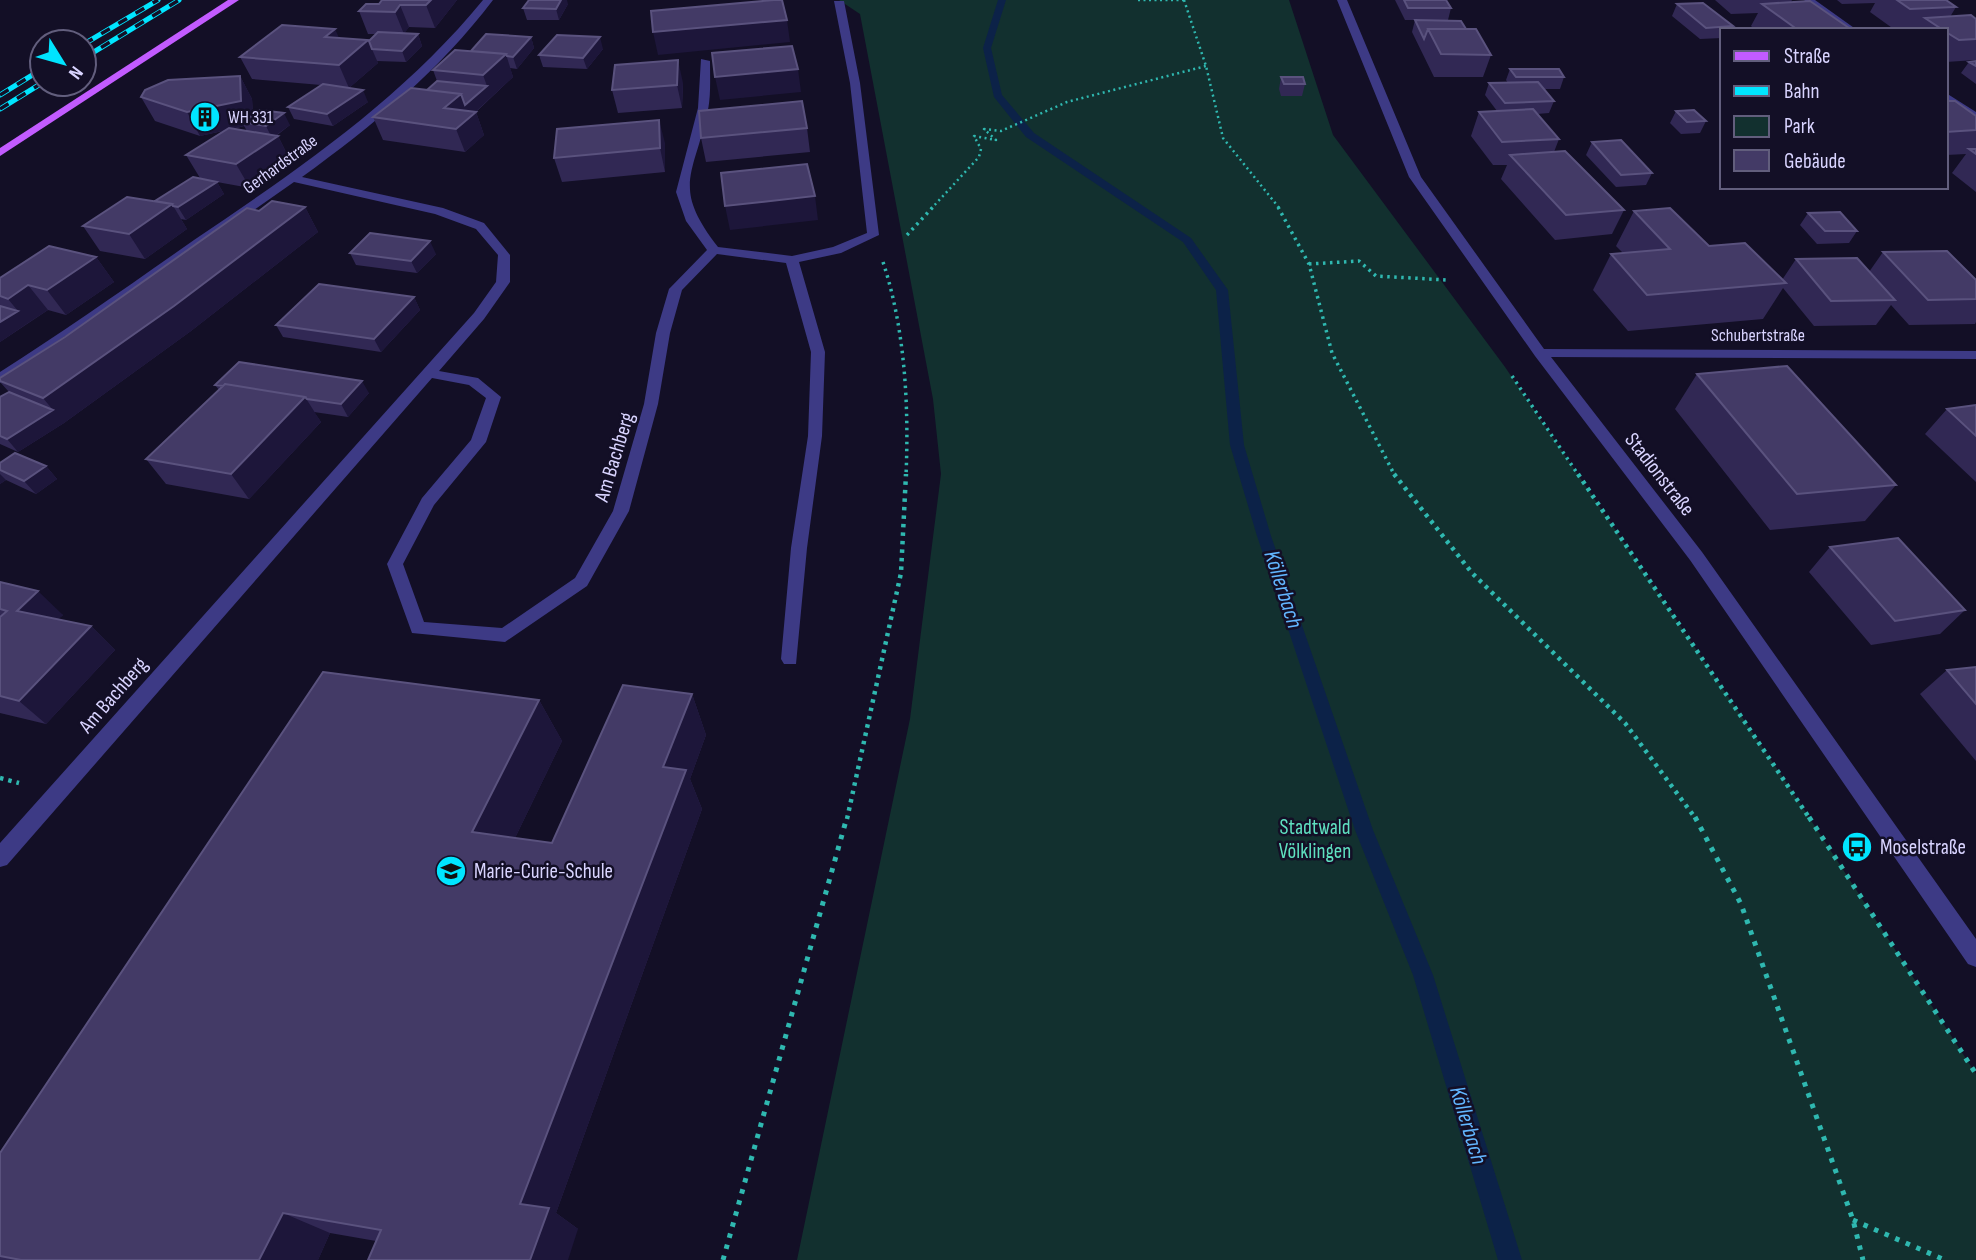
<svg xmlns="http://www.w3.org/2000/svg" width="1976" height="1260" font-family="'Sofia Sans Condensed',sans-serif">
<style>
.green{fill:#12302f}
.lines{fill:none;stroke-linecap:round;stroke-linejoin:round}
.stream{fill:#0c2248;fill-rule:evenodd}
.path-far3{stroke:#2fb8b0;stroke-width:2.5;stroke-dasharray:2 3.5;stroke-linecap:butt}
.path-far2{stroke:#2fb8b0;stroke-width:3.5;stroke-dasharray:2.5 4.5;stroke-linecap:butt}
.path-far1{stroke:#2fb8b0;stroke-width:4.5;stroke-dasharray:3.5 5;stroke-linecap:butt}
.path{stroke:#2fb8b0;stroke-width:5;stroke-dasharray:4.5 7;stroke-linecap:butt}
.minor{fill:#3d3a85;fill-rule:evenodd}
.major{fill:#c25bff;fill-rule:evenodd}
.rail-casing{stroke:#00e5ff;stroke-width:5}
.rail{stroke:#130f26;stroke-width:3.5;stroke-dasharray:10;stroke-linecap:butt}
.wall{fill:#312854;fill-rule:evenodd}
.shaded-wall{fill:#1d163a}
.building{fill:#433a66;stroke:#5a527e;stroke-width:2}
.labels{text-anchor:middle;stroke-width:5;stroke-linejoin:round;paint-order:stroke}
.far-poi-label{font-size:18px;fill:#d9d4ff;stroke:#130f26;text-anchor:start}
.far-street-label{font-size:18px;fill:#d9d4ff;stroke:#130f26}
.street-label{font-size:21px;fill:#d9d4ff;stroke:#130f26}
.park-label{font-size:21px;fill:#5fe0c0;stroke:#130f26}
.poi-label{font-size:21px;fill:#d9d4ff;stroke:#130f26;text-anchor:start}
.water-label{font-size:23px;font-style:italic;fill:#62b6ff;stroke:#130f26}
</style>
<rect width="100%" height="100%" fill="#130f26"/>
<path class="green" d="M839,0H1289L1333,135L1505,367L1788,785L1976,1074V1260H797L910,719L941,474L933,399L860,14Z"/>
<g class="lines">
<path class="stream" d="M998,0H1006L991,48L1002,95L1034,133L1191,238L1228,290L1244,445L1271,536L1373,830L1433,975L1522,1260H1498L1413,975L1355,830L1257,536L1230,445L1216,290L1183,242L1026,137L994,97L983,48Z"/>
<path class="path-far3" d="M1138,0H1184
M1184,0L1206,66L1223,138L1280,209
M931,209L979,157L981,149L974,136L996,140L984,129L1001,131L1067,102L1206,66"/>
<path class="path-far2" d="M1278,207L1309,264L1332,353L1395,476
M907,235L933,207
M883,262C905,329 909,405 906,476
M1309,264L1359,261L1376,276L1447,280
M1512,376L1579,476"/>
<path class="path-far1" d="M1394,474L1472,573L1625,723L1696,819
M1578,474L1810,819
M0,778L19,783
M847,819L901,573L906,474"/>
<path class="path" d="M1695,817L1741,904L1853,1220L1863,1260
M1809,817L1976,1074
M1853,1220L1945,1260
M723,1260L847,817"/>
<path class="minor" d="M483,0H493C440,70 373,126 302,177L443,208L484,223L510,255V282L484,319L439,371L478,378L501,397L486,442L434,505L403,564L424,622L502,628L575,578L613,511L644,404L656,333L669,289L707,250L686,221L676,192L698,108L701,59L710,61C710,77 711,95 708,110C694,176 671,186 718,247L792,256L833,247L867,233L850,83L834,1H844L860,83L879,235L841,253L799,262L825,352L822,436L807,548L796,664H784L781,659L791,548L808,436L811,352L786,263L717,254L682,290L670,333L658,404L629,511L587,586L505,642L412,633L387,564L422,498L471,440L486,398L469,385L432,378L7,865L0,867V843L474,313L496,282L498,255L476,229L435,214L294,182L79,332L0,383V372C66,330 130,285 194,240C299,169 402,99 483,0Z
M1337,0H1347L1421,177L1544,349L1976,351V359L1551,357L1702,552L1976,939V967L1968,964L1690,560L1535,356L1409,177Z
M1804,0H1815L1857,30H1845Z
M1946,93L1976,112V120L1946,101Z"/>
<path class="major" d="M228,0H239L0,156V148Z"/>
<g class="rail-casing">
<path id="rail" d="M84,44L158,0
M84,58L179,0
M0,95L42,69
M0,109L42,83"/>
</g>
<use href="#rail" class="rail"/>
</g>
<path class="wall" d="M382,0H457L435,28L409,27L404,33L418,34L422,46L406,62L377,61L378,63L349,88L368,102L333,126L294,119L288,107L321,85L252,79L240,57L339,38L369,41L376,34H368L359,11L379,4Z
M1395,0H1446L1451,8L1448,20H1405Z
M1715,0H1792L1791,2L1852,30H1755L1751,26L1758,13L1731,14Z
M1837,0H1946L1956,7L1950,17L1976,19V60L1946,62V30H1895L1870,12L1875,3L1842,4Z
M568,4L559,20H527L523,8Z
M1677,4L1733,26L1731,30H1722V38L1700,39L1672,16Z
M1415,20L1466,29L1491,55L1483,77H1434L1412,32Z
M531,37L534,48L517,69L510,68L513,77L476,112L484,135L465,152L383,140L373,117L427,90L437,81L433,70L471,51Z
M603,49L587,69L543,67L539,55Z
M1976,61V84L1961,73L1969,62Z
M1510,69L1564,77L1560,89H1544L1554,101L1549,113L1537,114L1559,139L1554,152L1624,210L1612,234L1555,240L1501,179L1507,165H1493L1471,136L1479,112L1497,111L1485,95L1489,83H1508L1506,80Z
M240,76L252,99L253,115L290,125L276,136H278L290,160L250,188L217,182L224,194L186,220L181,219L187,229L145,259L100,251L83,226L155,201L200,178L186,155L223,131L200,136L155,121L141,97ZM244,126L247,131L234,129Z
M1281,77L1305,84L1302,96H1281L1279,89Z
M683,83L682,108L618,113L612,90Z
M1946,101L1976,116V192L1952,173L1966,154L1946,155Z
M1676,111L1706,121L1700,133L1681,134L1670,123Z
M807,128L810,152L706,162L701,138Z
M1592,142L1652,173L1646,185L1616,187L1586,155Z
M665,143V172L562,182L554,158Z
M305,207L318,232L191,331L64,423L18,452L0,444V397L9,392L0,382V378L259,211Z
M1634,211L1782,280L1796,259L1869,272L1883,252L1976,280V322L1975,324L1909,325L1891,305L1876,325L1814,326L1783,288L1763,319L1628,331L1593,290L1611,254L1623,253L1616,246Z
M1808,213L1857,231L1849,243L1817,244L1800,225Z
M350,253L436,254L417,273L356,265Z
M96,257L114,282L66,315L48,310L0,342V278Z
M414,297L420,310L381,352L283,337L276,325Z
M1697,374L1896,485L1865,521L1770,530L1675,409Z
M215,385L369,393L348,417L314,412L321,422L249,499L166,484L146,459L219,390Z
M1976,405V482L1925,434L1947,409Z
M0,463L46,466L57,479L36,494L6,480L0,484Z
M1830,547L1965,610L1940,634L1871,645L1809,572Z
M0,582L63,615L58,619L91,626L115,650L46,724L0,713Z
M1976,667V761L1920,694L1947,670Z
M692,694L706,735L690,779L702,809L556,1213L578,1229L376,1241L330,1233L318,1260H0V1153L539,700L562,741L515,838L552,843Z"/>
<path class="shaded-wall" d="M431,0H457L435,28L426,5Z
M561,0H567L568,4L559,20L556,9Z
M400,5L409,27L404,34L395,12Z
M787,20L790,42L658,55L653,32Z
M335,29L345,51L325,37Z
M418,34L422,46L406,62L402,51Z
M531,37L534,48L517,69L513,57Z
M600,37L603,49L587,69L583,58Z
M368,40L378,63L349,88L339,65Z
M506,54L513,77L472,115L476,112L484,135L465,152L456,129L444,108L461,94L487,86L483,75Z
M678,60L683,83L682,108L677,85Z
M798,69L801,92L720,100L715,77Z
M240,76L252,99L254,124L242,122L244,126L200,136L187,112Z
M363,90L368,102L333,126L327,114Z
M284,113L290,125L272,138L266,126Z
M659,120L665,143V172L660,148Z
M278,136L290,160L250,188L236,164Z
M217,182L224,194L186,220L178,207Z
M815,196L818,220L730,230L725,206Z
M172,204L187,229L145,259L129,234Z
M305,207L318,232L191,331L64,423L18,452L7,439L53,410L43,398Z
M430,241L436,254L417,273L411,261Z
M96,257L114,282L66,315L47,290Z
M28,285L48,310L28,323L8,299Z
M414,297L420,310L381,352L374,339Z
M18,311L28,323L0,342V322Z
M362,381L369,393L348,417L341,404Z
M305,397L321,422L249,499L231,474Z
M46,466L57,479L36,494L24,481Z
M0,474L6,480L0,484Z
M38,591L63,615L42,635L17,611Z
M91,626L115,650L46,724L19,701Z
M692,694L706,735L690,779L702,809L556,1213L578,1229L568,1260H530L520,1204L663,767Z
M539,700L562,741L500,869L472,832Z
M283,1213L330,1233L318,1260H259Z"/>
<path class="building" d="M382,0H431L426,5H400L395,12L359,11L366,4H379Z
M529,0H561L556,9L523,8Z
M774,0H782L787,20L653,32L651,11Z
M1404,0H1446L1451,8H1408Z
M1897,0H1946L1956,7L1910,9Z
M1810,1L1852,30H1798L1762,4Z
M1703,3L1733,26L1706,28L1677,4Z
M1971,15L1976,19V39L1959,40L1946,32V30H1943L1925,18Z
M1415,20L1461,21L1466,29H1428L1424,39Z
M282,25L335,29L325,37L368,40L339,65L240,57Z
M1428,29H1476L1491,55L1441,54Z
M378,32L418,34L402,51L372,49L369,41Z
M486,34L531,37L513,57L507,56L506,54L471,51Z
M557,35L600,37L583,58L539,55Z
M792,46L798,69L715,77L712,53Z
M455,50L506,54L483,75L433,70Z
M678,60L677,85L612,90L615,65Z
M1976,61V66L1969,62Z
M1510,69H1559L1564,77H1516Z
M240,76L241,101L187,112L141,97L145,90L168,80Z
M1281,77H1303L1305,84H1284Z
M437,81L487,86L465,105L461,94L427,90Z
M1538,82L1554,101L1505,103L1489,83Z
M323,84L363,90L327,114L288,107Z
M411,88L461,94L444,108L476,112L456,129L373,117Z
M802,101L807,128L701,138L699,111Z
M1946,101H1955L1976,116V130L1946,132Z
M1533,109L1559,139L1502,142L1479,112Z
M260,110L284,113L266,126L242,122Z
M1694,110L1706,121L1687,122L1676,111Z
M659,120L660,148L554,158L557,129Z
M229,128L278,136L236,164L186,155Z
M1621,140L1652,173L1621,175L1592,142Z
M1969,149H1976V154Z
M1565,151L1624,210L1566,215L1510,155Z
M807,164L815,196L725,206L721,173Z
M193,177L217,182L178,207L173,206L172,204L155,201Z
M127,197L172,204L129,234L83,226Z
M272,201L305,207L174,306L43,398L0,381V378L65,337L247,208L259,211Z
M1670,208L1709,246L1745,243L1786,283L1647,295L1611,254L1670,249L1634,211Z
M1840,212L1857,231H1825L1808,213Z
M370,233L430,241L411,261L350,253Z
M49,246L96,257L47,290L28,285L8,299L0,296V278Z
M1947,251L1976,280V299L1928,300L1883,252Z
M1857,258L1895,300L1831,301L1796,259Z
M319,284L414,297L374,339L276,325Z
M0,306L18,311L0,322Z
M239,362L362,381L341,404L307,399L305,397L225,384L223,386L215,385Z
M1787,366L1896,485L1797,494L1697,374Z
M225,384L305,397L231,474L146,459Z
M9,392L53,410L7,439L0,436V397Z
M1976,405V436L1947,409Z
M15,453L46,466L24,481L0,470V463Z
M1898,538L1965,610L1895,621L1830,547Z
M0,582L38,591L17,611L91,626L19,701L0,696V617L7,611L0,609Z
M1976,667V704L1947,670Z
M323,672L539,700L472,832L552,843L623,685L692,694L663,767L686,770L520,1204L549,1208L530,1260H368L381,1230L283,1213L259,1260H21L0,1256V1153Z"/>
<defs>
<g id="building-disc" transform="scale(1.575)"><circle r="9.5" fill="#00e5ff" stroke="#130f26"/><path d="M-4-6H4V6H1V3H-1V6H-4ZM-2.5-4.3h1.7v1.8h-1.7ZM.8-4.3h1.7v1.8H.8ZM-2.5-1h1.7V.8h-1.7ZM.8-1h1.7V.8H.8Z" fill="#111"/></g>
<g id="bus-disc" transform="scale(1.575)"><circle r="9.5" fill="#00e5ff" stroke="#130f26"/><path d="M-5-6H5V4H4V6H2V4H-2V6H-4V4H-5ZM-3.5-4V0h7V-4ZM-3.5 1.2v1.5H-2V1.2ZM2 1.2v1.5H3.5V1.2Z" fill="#111"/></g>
<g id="school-disc" transform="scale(1.575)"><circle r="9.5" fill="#00e5ff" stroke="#130f26"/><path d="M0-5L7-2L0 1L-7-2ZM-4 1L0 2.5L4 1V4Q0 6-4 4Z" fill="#111"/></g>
</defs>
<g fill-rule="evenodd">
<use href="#building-disc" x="205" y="117"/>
<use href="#bus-disc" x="1857" y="847"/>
<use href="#school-disc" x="451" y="871"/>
</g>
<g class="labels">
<g class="far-poi-label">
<text x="228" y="123">WH 331</text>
</g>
<g class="far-street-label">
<text transform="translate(280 164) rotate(-36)" y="6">Gerhardstraße</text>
<text x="1758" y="341">Schubertstraße</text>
</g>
<g class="street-label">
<text transform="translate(614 457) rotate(-73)" y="7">Am Bachberg</text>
<text transform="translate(1660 474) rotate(52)" y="7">Stadionstraße</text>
<text transform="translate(113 695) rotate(-49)" y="7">Am Bachberg</text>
</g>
<g class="park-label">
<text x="1315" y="834">Stadtwald<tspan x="1315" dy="24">Völklingen</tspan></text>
</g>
<g class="poi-label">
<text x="1880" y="854">Moselstraße</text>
<text x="474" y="878">Marie-Curie-Schule</text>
</g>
<g class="water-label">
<text transform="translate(1284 589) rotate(72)" y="8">Köllerbach</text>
<text transform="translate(1469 1125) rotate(73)" y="8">Köllerbach</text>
</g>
</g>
<rect x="1720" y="28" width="228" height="161" fill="#130f26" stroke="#625e7d" stroke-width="2"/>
<rect x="1734" y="51" width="35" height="10" fill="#c25bff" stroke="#625e7d" stroke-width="2"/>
<text x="1784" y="63" font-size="21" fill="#d9d4ff">Straße</text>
<rect x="1734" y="86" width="35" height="10" fill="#00e5ff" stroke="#625e7d" stroke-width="2"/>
<text x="1784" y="98" font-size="21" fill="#d9d4ff">Bahn</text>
<rect x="1734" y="116" width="35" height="21" fill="#12302f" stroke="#625e7d" stroke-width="2"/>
<text x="1784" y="133" font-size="21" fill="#d9d4ff">Park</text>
<rect x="1734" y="150" width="35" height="21" fill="#433a66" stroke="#625e7d" stroke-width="2"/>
<text x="1784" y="168" font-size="21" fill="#d9d4ff">Gebäude</text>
<g transform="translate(63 63) rotate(127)"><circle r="33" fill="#130f26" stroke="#625e7d" stroke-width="2"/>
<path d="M0-5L12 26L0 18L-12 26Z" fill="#00e5ff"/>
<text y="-10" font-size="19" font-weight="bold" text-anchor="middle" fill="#d9d4ff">N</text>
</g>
</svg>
